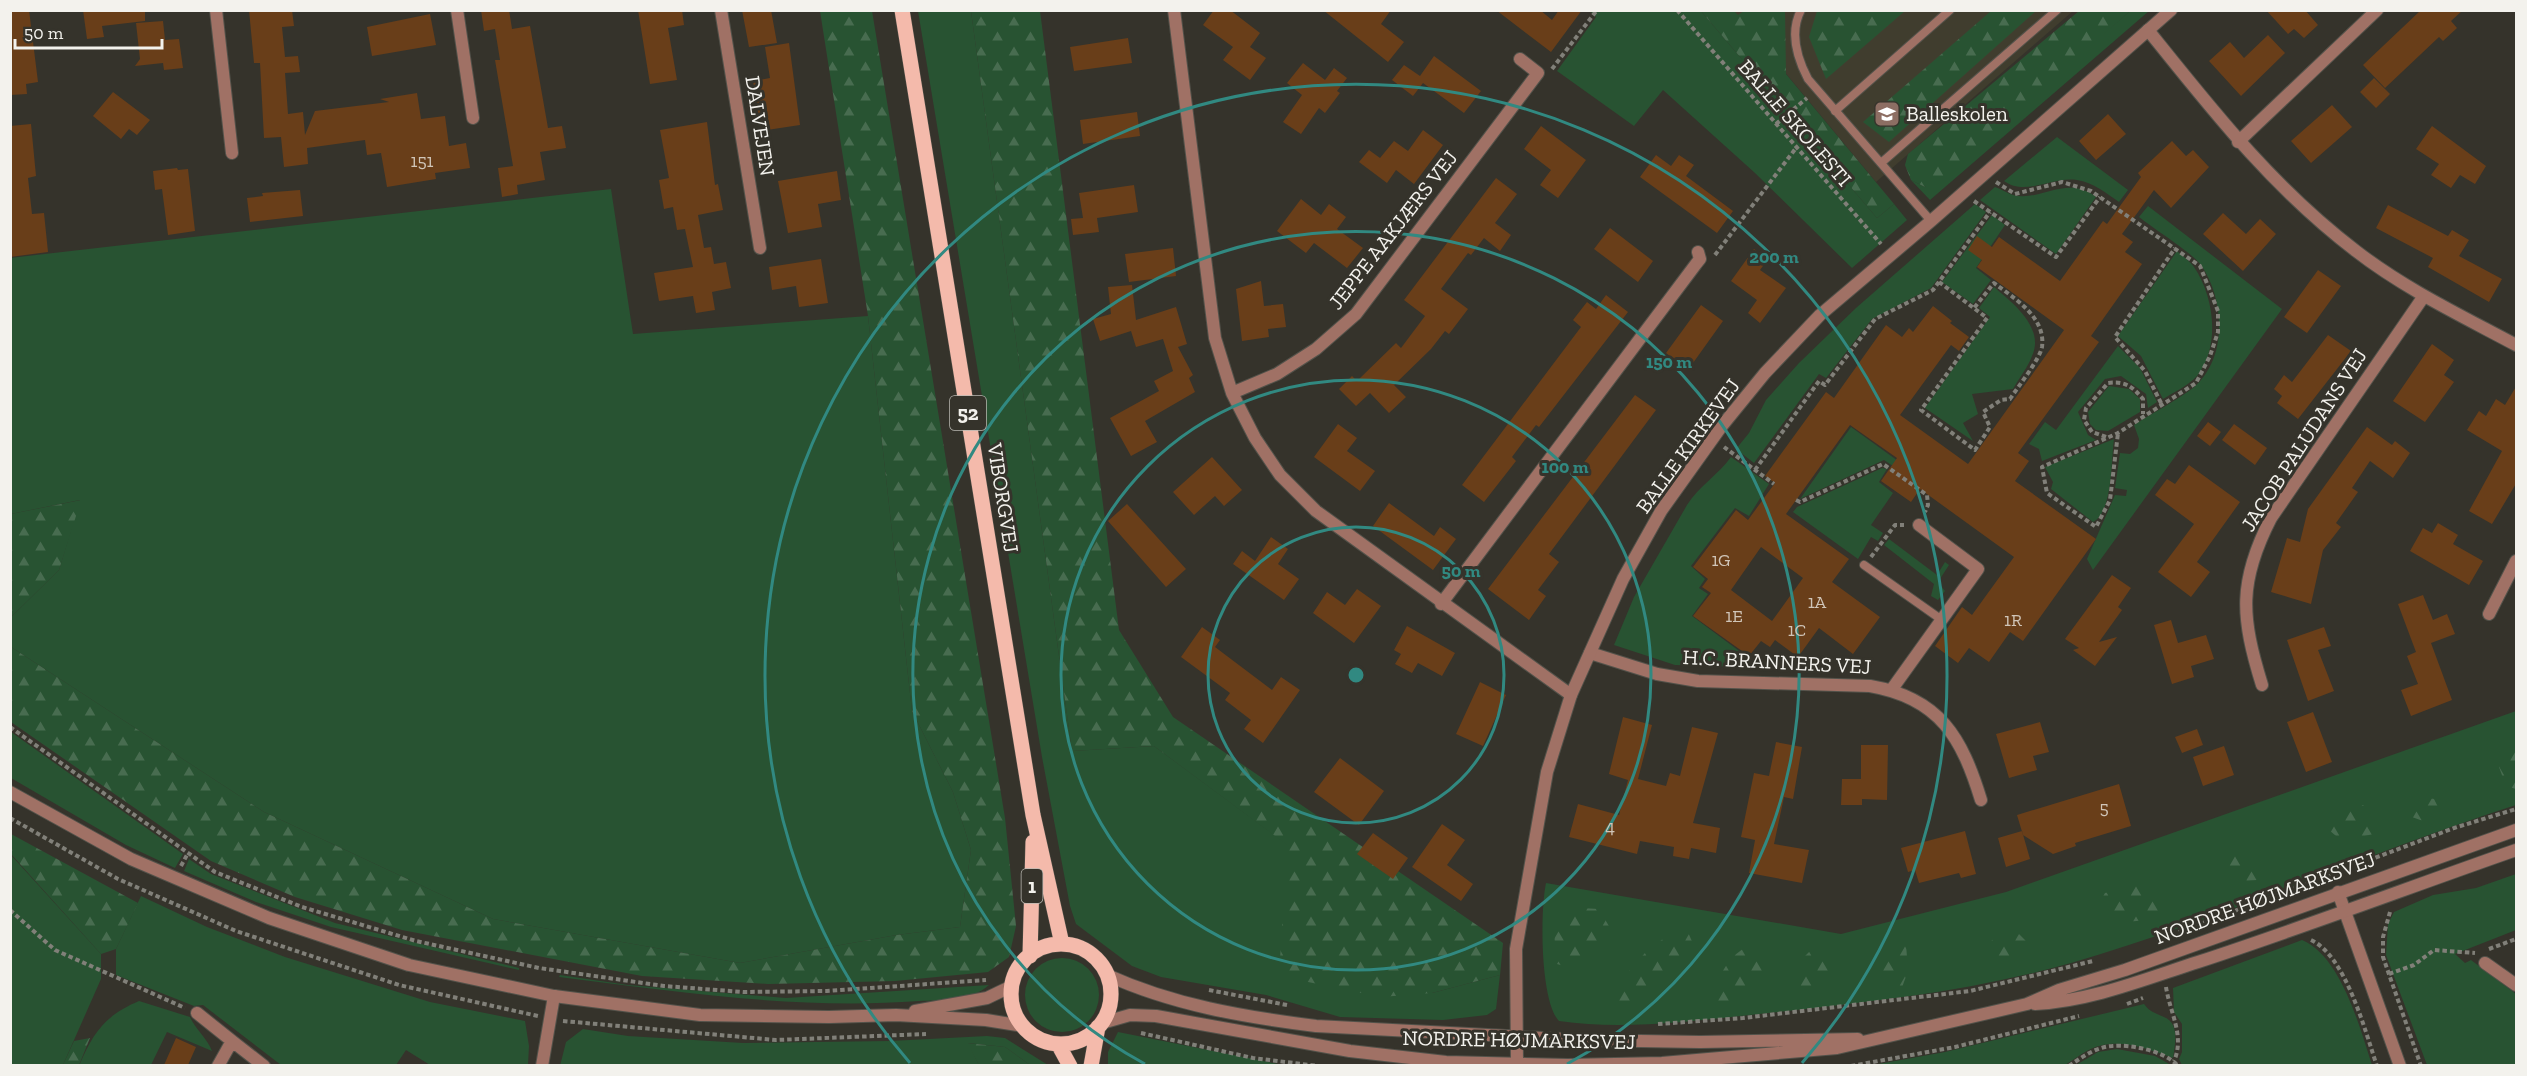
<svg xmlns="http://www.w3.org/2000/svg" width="2527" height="1076" font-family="'Zilla Slab',serif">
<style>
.built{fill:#403d2e}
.grass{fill:#285332}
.forest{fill:url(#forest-firs)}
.building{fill:#693e19;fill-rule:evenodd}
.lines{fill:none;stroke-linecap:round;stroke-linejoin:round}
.service-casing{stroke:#53524a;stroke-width:10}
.minor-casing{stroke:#53524a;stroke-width:14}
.tertiary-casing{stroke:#53524a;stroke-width:14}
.primary-casing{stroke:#53524a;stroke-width:16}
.path{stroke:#818079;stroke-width:4;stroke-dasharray:4.5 3;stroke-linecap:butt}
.service{stroke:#a07165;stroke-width:8}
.minor{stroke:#a07165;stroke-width:12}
.tertiary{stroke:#a07165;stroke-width:12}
.primary{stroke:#f4baab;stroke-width:15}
.ring{fill:none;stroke:#318981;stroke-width:3}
.labels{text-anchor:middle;stroke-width:6;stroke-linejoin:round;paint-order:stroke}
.number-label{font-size:18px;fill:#d0c5b8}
.shield{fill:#35332b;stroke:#bab9b3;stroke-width:1.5}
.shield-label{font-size:20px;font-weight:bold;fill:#f3f2ed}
.poi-label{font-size:21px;fill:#f3f2ed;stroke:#35332b;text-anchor:start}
.street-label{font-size:21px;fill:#f3f2ed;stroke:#35332b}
.centre{fill:#318981;stroke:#35332b;stroke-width:3}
.ring-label{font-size:18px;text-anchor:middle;font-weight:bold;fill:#318981;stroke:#35332b;stroke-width:6;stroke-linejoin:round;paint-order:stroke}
</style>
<defs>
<pattern id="forest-firs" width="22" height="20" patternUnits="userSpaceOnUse" patternTransform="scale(1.5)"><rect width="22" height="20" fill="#285332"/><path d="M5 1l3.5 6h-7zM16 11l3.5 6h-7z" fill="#486c50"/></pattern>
</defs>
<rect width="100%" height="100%" fill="#35332b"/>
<path class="built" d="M1734,11H2073L1876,182Z"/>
<path class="grass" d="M918,11H971L1072,751L1154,746L1288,845L1432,993L1500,975L1496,1009L1487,1015L1443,1020L1340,1017L1266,995L1161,977L1132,966L1076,924L1070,906L1042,757Z
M1590,11H1701L1877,218L1894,204L1907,220L1852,268L1755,173L1663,90L1634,126L1557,71L1596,17Z
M2130,11H2149L1930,200L1911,180L1925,187Z
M2057,137L2128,190L2119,202C2107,194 2093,182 2077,180C2052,176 2026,197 2004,181Z
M1995,187C2001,189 2007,193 2013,195C2042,202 2066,174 2096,197L2056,254L1980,200Z
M611,189L633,334L868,316L912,711L953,792L971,850L960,927L897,935L740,963L493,919L264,812L11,647V617L59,570L80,500L11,514L10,258Z
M1975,204L1986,212L1931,288L1872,319L1826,378L1819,374L1754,463L1736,449L1749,433L1766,400L1799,363L1856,308Z
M2148,206L2282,309L2093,570L2087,559L2115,495L2126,496L2127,490L2115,488L2120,453L2130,454L2138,448L2139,439L2134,425C2152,413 2176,401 2193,388C2228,359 2225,300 2201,265C2191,252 2154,229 2139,217Z
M1992,215L2005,225L1976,268L1991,280L1973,304L1942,282Z
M2177,251C2182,256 2190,261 2194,267C2214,296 2221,346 2197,376C2188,386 2174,392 2163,399L2141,356L2118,336Z
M1994,287C2013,303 2045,328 2032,356C2028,367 2019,378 2013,389L1972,394L1978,414L1963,423L1973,441L1925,408L1990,317L1979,308Z
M2118,346L2140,368L2157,402L2148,408L2146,394L2121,376L2105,379L2078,412L2088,435L2096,440L2042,461L2039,449L2029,444L2045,422L2056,430Z
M2109,386L2129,389L2140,399V412L2108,431L2096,430L2090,424L2088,412Z
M1851,427L1934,487L1931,492L1884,460L1800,499Z
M2114,439C2111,460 2113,512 2093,522L2051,489L2053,482L2045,467Z
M1731,457L1769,484L1749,516L1735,508L1691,566L1705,579L1699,588L1708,594L1692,616L1746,656L1743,667L1675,665L1614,645L1634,597L1687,505C1699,486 1718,475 1731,457Z
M1882,468L1887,469L1879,482L1893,493L1871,525L1883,533L1878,541L1871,537L1858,559L1793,512L1797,507Z
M1889,539L1937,575L1945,562L1949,565L1938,582L1945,591L1938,600L1931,596L1934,584L1884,545Z
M2516,711V805C2366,853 2222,919 2071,963C1972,991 1870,1002 1768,1013C1701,1020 1625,1031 1559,1021C1540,1001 1540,911 1546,883L1841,934L2006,892Z
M11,732L183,854L175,868L126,845L11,778Z
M10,854L101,954V979L63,1065H11Z
M189,859L211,874L335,923L519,968V970L331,927L256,902L184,871Z
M2516,874V930L2455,954L2465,963L2471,960L2516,994V1065H2427L2386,955L2388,924L2394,912L2433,895L2476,888Z
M141,896L207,927L285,957L430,1002L525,1021L529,1046L528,1065H430L406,1050L396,1065H281L203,1005L194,1006L116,975V949Z
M2302,940C2341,956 2360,1028 2372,1065H2182L2179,1059L2182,1052V1024L2174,1012L2173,988Z
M1025 995a37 37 0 1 1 74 0a37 37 0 1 1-74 0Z
M560,975L628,985L786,998L989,985C972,1001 941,1000 919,1001C798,1010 679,992 559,977Z
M139,1001L190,1017C196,1030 207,1038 212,1051L167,1032L151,1065L79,1066C93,1032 106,1015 139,1001Z
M2144,1004C2151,1013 2154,1012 2164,1017C2180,1023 2175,1045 2173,1058C2146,1048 2113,1035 2085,1052C2078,1056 2072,1061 2065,1065H1873L1945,1052Z
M583,1029L628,1036L743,1043L890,1041L987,1036L1005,1038L1048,1065H1030L1005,1047L968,1043L979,1065L560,1066L566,1042Z
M1118,1032L1283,1065H1108V1052Z
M2117,1049L2155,1056L2171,1065H2076L2098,1052Z"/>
<path class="forest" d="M820,11H872L1005,818L1016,926L1009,957L988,972L895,981L768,984L642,976L402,930L295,897L211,861L11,722V647L264,812L493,919L740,963L897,935L960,927L971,850L953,792L912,711L868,316Z
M971,11H1040L1119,630L1173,717L1503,943L1500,975L1432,993L1381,997L1279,976L1287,845L1154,746L1072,751Z
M1701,11H1734L1738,15L1744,11H1785L1786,74L1894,204L1877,218Z
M1817,11V10L1905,11L1826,79L1809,37Z
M1991,11H2036L1889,142L1863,122Z
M2079,11H2130L1943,178L1925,187L1911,180L1905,165L1908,154Z
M81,500L59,570L11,617V514Z
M2516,741V789L2506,786L2499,767L2505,749Z
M2423,797L2434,799L2441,813L2426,822L2409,816V801Z
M2344,804L2363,805L2378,817V833L2342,841L2329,830L2333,816Z
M11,834L138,903L116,949L101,954L11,854Z
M2225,852L2252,858L2266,869L2257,880L2247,881L2216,859Z
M2138,885L2158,895L2162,908C2140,928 2119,925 2100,902L2105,893Z
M1580,908L1599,909L1610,928L1571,968L1557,964L1553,922Z
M1687,930L1694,946C1675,983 1659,989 1624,1008L1614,1002L1622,979L1645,953L1673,931Z
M2015,930L2028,943L2027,955L2012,964L1994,961L1988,944L2001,932Z
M1906,944L1908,971L1901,990H1886C1881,972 1879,960 1892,945Z
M1748,945L1764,948L1765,973L1740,998L1716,1006L1707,996L1731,958Z
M1814,947L1832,950L1834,962L1817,996L1803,999L1791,987L1801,960Z
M90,1038L79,1065H63L74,1041Z
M967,1043L1005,1047L1030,1065H979Z"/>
<path class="building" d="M10,10H29L38,82L26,84L27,94L10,95Z
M83,10H145V21L102,26L104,37L87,39Z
M249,10H292L294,26L282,27L285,57L298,56L300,72L285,73L288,114L303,112L305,135L315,111L389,102L380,99L417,93L421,119L445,116L449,146L466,143L470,168L435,173L436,179L387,187L381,153L367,155L365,140L307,148L308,164L284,167L281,137L264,138L260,63H254Z
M481,10H509L512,29L530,26L548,128L562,126L566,148L540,152L545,180L517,185L518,194L502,197L498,168L513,166L495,60H500L495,29L484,31Z
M638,10H682L684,25L668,28L677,80L650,84Z
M742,10H771L777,43L749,47Z
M1214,10H1230L1260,33L1250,47L1266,58L1250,80L1223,60L1233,47L1203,25Z
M1323,10H1391L1381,24L1404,42L1388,62Z
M1496,10H1540L1552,20L1559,10H1582L1551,52Z
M2266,10H2305L2318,25L2304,38L2294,29L2288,34Z
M2421,10H2463L2451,21L2457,28L2443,41L2439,37L2385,88L2363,65Z
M430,14L436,45L372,56L367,27Z
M163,21L165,40L179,39L183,68L164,70L163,63L135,66L140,59L136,23Z
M2268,35L2285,53L2241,96L2209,61L2230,42L2244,58Z
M1128,38L1132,63L1074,71L1070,47Z
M789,43L800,125L761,131L753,81L770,78L765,47Z
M1434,56L1481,91L1464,113L1423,83L1413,96L1392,80L1404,65L1420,76Z
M1303,63L1325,80L1334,68L1347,78L1337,91L1340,93L1325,113L1319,108L1301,134L1283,122L1302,95L1287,83Z
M2374,78L2390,94L2376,108L2360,92Z
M113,92L150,120L137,135L129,129L121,139L93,116Z
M2332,105L2352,127L2311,163L2291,141Z
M1137,112L1140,136L1083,144L1080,120Z
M2108,114L2126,134L2096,160L2079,141Z
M707,122L715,185L718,184L723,210L698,215L704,248L711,247L714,264L726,262L731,288L712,292L715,310L696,313L693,296L659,301L654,273L693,267L685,229L677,230L673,207L664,209L659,180L669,178L660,130Z
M31,124L36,176L28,178L32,214L44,213L48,252L10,257V126Z
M1541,126L1586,160L1558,198L1540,185L1551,170L1524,149Z
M2432,126L2486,166L2475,184L2460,175L2451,188L2431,175L2439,164L2416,149Z
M1423,130L1443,145L1414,184L1396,170L1387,183L1359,162L1369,150L1380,158L1394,141L1408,151Z
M2172,141L2186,156L2193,150L2209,167L2171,208L2154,190L2122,234L2133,242L2125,252L2142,264L2091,336L2099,342L2018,453L2029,461L2015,481L2096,539L2023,641L2010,632L1989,662L1969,648L1958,663L1935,646L1962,607L1972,615L2014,557L1920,489L1911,502L1881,481L1897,458L1850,425L1786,514L1849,559L1832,582L1880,617L1853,654L1819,628L1798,657L1775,640L1770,647L1761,641L1749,656L1693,616L1711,593L1702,587L1708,579L1693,567L1736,510L1748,520L1775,483L1765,476L1826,392L1834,398L1886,325L1902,337L1909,328L1913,332L1933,306L1952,321L1950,323L1969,337L1959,351L1951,345L1900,415L1968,464L2064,330L1977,267L1982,260L1968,250L1977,236L1992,247L1999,237L2060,281L2103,221L2107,224L2141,177L2138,173ZM1761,547L1803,578L1772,621L1731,590Z
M1656,155L1671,166L1679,155L1694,165L1686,176L1733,211L1717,233L1640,177Z
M177,168L178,170L188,169L195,231L168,235L162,189L155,190L153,171Z
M837,171L841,200L818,204L822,227L788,233L778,181Z
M1496,178L1517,194L1495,223L1511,235L1500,251L1484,238L1471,255L1468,253L1441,289L1468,309L1449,334L1445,331L1431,349L1394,385L1406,397L1389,413L1370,393L1356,406L1339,389L1352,376L1357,381L1396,343L1401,348L1425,316L1404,300Z
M1134,185L1138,212L1097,218L1099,232L1073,235L1071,219L1083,218L1079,193Z
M300,190L303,216L250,222L247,198L263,196L262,193Z
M1301,199L1321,215L1329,204L1346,217L1337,229L1363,248L1347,268L1314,243L1306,253L1277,231Z
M2388,205L2448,236L2452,230L2469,240L2459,256L2502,279L2489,302L2428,267L2433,258L2376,228Z
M2223,213L2246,234L2260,219L2276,234L2243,271L2203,234Z
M1610,228L1653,261L1638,282L1594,249Z
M1173,248L1176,276L1129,282L1125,254Z
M1754,249L1768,259L1760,270L1786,288L1760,323L1748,313L1757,300L1731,281Z
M821,259L828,303L799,307L796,286L772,290L769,267Z
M2318,270L2341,286L2307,333L2284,317Z
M1261,281L1264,306L1283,304L1286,327L1268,329L1269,337L1242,341L1236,289Z
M1132,285L1136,320L1176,307L1187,344L1178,347L1193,375L1189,378L1195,392L1145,421L1157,442L1131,456L1110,418L1159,391L1154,381L1173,371L1163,339L1136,347L1131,331L1100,341L1093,319L1111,314L1108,287Z
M1606,295L1628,312L1539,427L1536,425L1512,457L1516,461L1484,502L1462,485L1581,327L1573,320L1587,302L1596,309Z
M1701,305L1723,321L1688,370L1666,353Z
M2328,335L2351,351L2298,419L2277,403L2282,396L2274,389L2284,375L2292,382Z
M2432,344L2454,360L2444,375L2454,382L2425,422L2393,401Z
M2517,385V482L2492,524L2469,511L2502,451L2467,430L2479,411L2486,416L2496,399L2505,405Z
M1635,395L1656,410L1549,554L1559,562L1538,590L1546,596L1529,620L1488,589Z
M2208,422L2221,432L2210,446L2197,436Z
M1338,424L1357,438L1347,451L1375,471L1360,491L1314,457Z
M2234,424L2267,448L2255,465L2222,440Z
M2367,427L2392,445L2395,441L2410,453L2393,478L2370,461L2352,488L2358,492L2336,523L2341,527L2323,550L2311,604L2271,592L2287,538L2300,542L2308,509Z
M1212,457L1242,490L1224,506L1215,496L1194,515L1173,492Z
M2189,465L2240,502L2197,562L2210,572L2191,597L2158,572L2194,524L2155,495L2167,479L2175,484Z
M1389,503L1434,536L1440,527L1456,539L1433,570L1373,526Z
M1127,504L1186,569L1166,587L1108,521Z
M2438,523L2458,535L2453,544L2483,561L2469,585L2410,551L2423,528L2432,533Z
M1271,537L1288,549L1278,564L1299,579L1284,600L1233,564L1242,551L1255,561Z
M2112,575L2131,588L2118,607L2122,610L2099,642L2117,637L2095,666L2073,650L2079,648L2065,639Z
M1357,589L1381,606L1354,643L1313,613L1327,592L1345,605Z
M2423,595L2433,620L2447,614L2455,634L2431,643L2452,700L2411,716L2401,690L2418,684L2407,656L2416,652L2398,604Z
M2171,620L2178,643L2206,635L2214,659L2191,666L2194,677L2172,684L2154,625Z
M1407,626L1455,653L1442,676L1418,663L1412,673L1395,664L1401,654L1394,650Z
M1202,627L1220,640L1215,647L1272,690L1281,677L1300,690L1263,743L1244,729L1251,720L1225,700L1230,693L1181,657Z
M2324,627L2331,646L2318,650L2334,691L2308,701L2287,640Z
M1480,682L1506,695L1483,746L1456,734Z
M2313,712L2332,762L2306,772L2287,722Z
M1623,717L1652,725L1638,779L1666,786L1670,773L1680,776L1692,727L1718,733L1693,823L1720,828L1716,853L1691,848L1689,859L1673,856L1674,847L1640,841L1637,854L1569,837L1578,804L1619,815L1628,780L1609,774Z
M2040,722L2049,752L2033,756L2037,770L2009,778L1996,734Z
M2197,729L2203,745L2182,753L2175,737Z
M1776,742L1802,747L1793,799L1784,797L1774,844L1809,850L1802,883L1749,873L1755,840L1741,837L1754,773L1769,776Z
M1861,745H1888L1887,800L1862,799V805H1841L1842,779H1861Z
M2224,746L2234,775L2203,786L2193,757Z
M1340,758L1384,791L1359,825L1314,792Z
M2119,784L2131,826L2075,843L2076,846L2053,854L2023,835L2017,815Z
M1442,824L1465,840L1447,865L1473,884L1461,901L1412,867Z
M1965,831L1976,874L1961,878L1959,873L1919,883L1915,870L1908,872L1901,848Z
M2022,831L2030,859L2006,867L1998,838Z
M1373,833L1408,858L1393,879L1357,854Z
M176,1038L196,1047L188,1065H164Z"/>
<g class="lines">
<g class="service-casing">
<path id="service" d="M1801,10C1789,33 1797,58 1808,79L1931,221
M1835,111L1950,10
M1881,163L2057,10
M1864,565L1942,620"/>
</g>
<g class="minor-casing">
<path id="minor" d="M216,10L232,153
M457,10L473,118
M721,10L760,248
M1174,10L1215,338L1232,393L1255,438L1280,475L1316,511L1571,695
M2148,30C2213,111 2273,188 2356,251C2405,289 2462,316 2516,345
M2238,142L2377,10
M1232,393L1277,374L1316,349L1356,314L1538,73L1520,59
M1441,604L1696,264L1700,259L1698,252
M2489,614L2516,561
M1590,653L1657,674L1698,681L1870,686C1940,698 1962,738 1981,800
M2262,685C2241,617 2238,582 2271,518L2424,296
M1892,689L1978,569L1919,525
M2338,892L2400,1066
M2485,963L2516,985
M197,1013L232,1041
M218,1066L232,1041L264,1066
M542,1066L554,996"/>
</g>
<g class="tertiary-casing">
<path id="tertiary" d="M10,792L131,859L269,918L409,965L554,996L700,1015L829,1017L896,1015L986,1020L1023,1026
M1107,975C1173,1005 1244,1017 1316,1026L1581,1040L1700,1042L1858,1039
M2035,1004C2091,1001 2145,979 2198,962C2305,927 2410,887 2516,850
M915,1011L987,998L1012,986
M1102,1023L1130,1015L1156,1016L1350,1051L1446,1062L1568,1065L1662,1063L1837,1048L2027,1004L2059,990L2125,970L2516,830
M1517,1064L1516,949L1547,772L1571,695L1623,579L1661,511L1721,427L1765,373L1820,315L1931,221L2171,10"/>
</g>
<g class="primary-casing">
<path id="primary" d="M902,10L1033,815L1062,944
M1011 994a50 50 0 1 1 100 0a50 50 0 1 1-100 0Z
M1030,956L1033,842
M1058,1044L1070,1066
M1091,1066L1098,1027"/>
</g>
<path class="path" d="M1677,10L1881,244
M1552,69L1597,10
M1776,124L1807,98
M1996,182L2015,194L2062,182L2091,191L2200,266L2218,311V332L2210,356L2196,383L2118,433L2042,467L2047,493L2096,527L2110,500L2118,433
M1974,201L2056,257L2100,197
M1715,255L1796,148
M1939,282L1987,318L1921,410L1975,450L1990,427L1983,412L2001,400L2010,399C2017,388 2040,359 2042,347C2046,317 2015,299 1994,283L1974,308
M2161,403L2145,371L2115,337L2175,248
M2106,437L2092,432L2084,420L2086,408L2108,383C2125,381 2132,386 2143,399V414
M1724,447L1774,484
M1755,470L1819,381L1825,385L1875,319L1933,290L1990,212
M1796,500L1800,502L1883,464L1927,495L1928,505L1925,512
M1871,557L1895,525H1904
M10,727L215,872L302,907L416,941L539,968L664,986L743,992L827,991L986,980
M10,818L118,879L236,931L399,985L538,1016
M181,866L188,853
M10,910L55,950L185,1008
M2390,912L2383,937V957L2421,1066
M2179,932L2454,828L2516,809
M2311,940C2346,956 2365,1031 2377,1066
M2489,949L2516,939
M2389,974L2414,965L2434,950L2475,953
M2166,987C2170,1013 2185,1036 2174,1061
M1209,990L1287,1005
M2127,1004L2143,998
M563,1021L776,1040L926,1034
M1658,1024L1743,1018L1970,991L2093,961
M1141,1033L1253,1058L1318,1066
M1851,1066L1955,1047L2079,1016
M2069,1066C2082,1057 2096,1047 2112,1046C2131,1044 2165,1051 2178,1066"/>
<use href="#service" class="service"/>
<use href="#minor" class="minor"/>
<use href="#tertiary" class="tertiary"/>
<use href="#primary" class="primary"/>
</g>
<g class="ring">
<circle cx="1356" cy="675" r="148"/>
<circle cx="1356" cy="675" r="295"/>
<path d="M1145 1064A443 443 0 1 1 1567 1064"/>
<path d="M910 1063A591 591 0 1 1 1802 1063"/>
</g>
<defs>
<g id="school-square" transform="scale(1.35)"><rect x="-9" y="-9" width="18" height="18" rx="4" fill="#8d6e63" stroke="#35332b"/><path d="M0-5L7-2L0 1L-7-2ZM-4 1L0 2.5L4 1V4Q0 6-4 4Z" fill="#fff"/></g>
</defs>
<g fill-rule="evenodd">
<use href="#school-square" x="1887" y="114"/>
</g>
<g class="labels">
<g class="number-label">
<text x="422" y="167">151</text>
<text x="1721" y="566">1G</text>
<text x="1817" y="608">1A</text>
<text x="1734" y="622">1E</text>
<text x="2013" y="626">1R</text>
<text x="1797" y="636">1C</text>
<text x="2104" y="814">5</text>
<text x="1610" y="833">4</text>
</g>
<g class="shield">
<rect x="950" y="396" width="36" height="34" rx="4.5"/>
<rect x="1021.5" y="869" width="21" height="34" rx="4.5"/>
</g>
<g class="shield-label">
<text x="968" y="420">52</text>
<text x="1032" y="893">1</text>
</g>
<g class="poi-label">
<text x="1906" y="121">Balleskolen</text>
</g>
<g class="street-label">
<text transform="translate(1795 123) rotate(49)" y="7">BALLE SKOLESTI</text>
<text transform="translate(760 126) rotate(81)" y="7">DALVEJEN</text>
<text transform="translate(1393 230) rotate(-52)" y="7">JEPPE AAKJÆRS VEJ</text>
<text transform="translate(2304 440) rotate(-57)" y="7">JACOB PALUDANS VEJ</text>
<text transform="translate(1688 446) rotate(-54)" y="7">BALLE KIRKEVEJ</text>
<text transform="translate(1003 498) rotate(81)" y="7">VIBORGVEJ</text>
<text transform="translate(1777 662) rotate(3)" y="7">H.C. BRANNERS VEJ</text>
<text transform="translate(2265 898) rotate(-20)" y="7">NORDRE HØJMARKSVEJ</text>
<text transform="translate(1519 1040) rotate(1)" y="7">NORDRE HØJMARKSVEJ</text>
</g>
</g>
<circle cx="1356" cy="675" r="9" class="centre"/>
<g class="ring-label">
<text x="1774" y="263">200 m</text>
<text x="1669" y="368">150 m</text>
<text x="1565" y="473">100 m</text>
<text x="1461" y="577">50 m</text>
</g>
<rect width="2527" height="1076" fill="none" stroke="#f3f2ed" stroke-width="24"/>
<path d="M15 39v9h147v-9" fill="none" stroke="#f3f2ed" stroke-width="3"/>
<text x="24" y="39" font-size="18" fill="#f3f2ed" stroke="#35332b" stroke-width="4.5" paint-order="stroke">50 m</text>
</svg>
